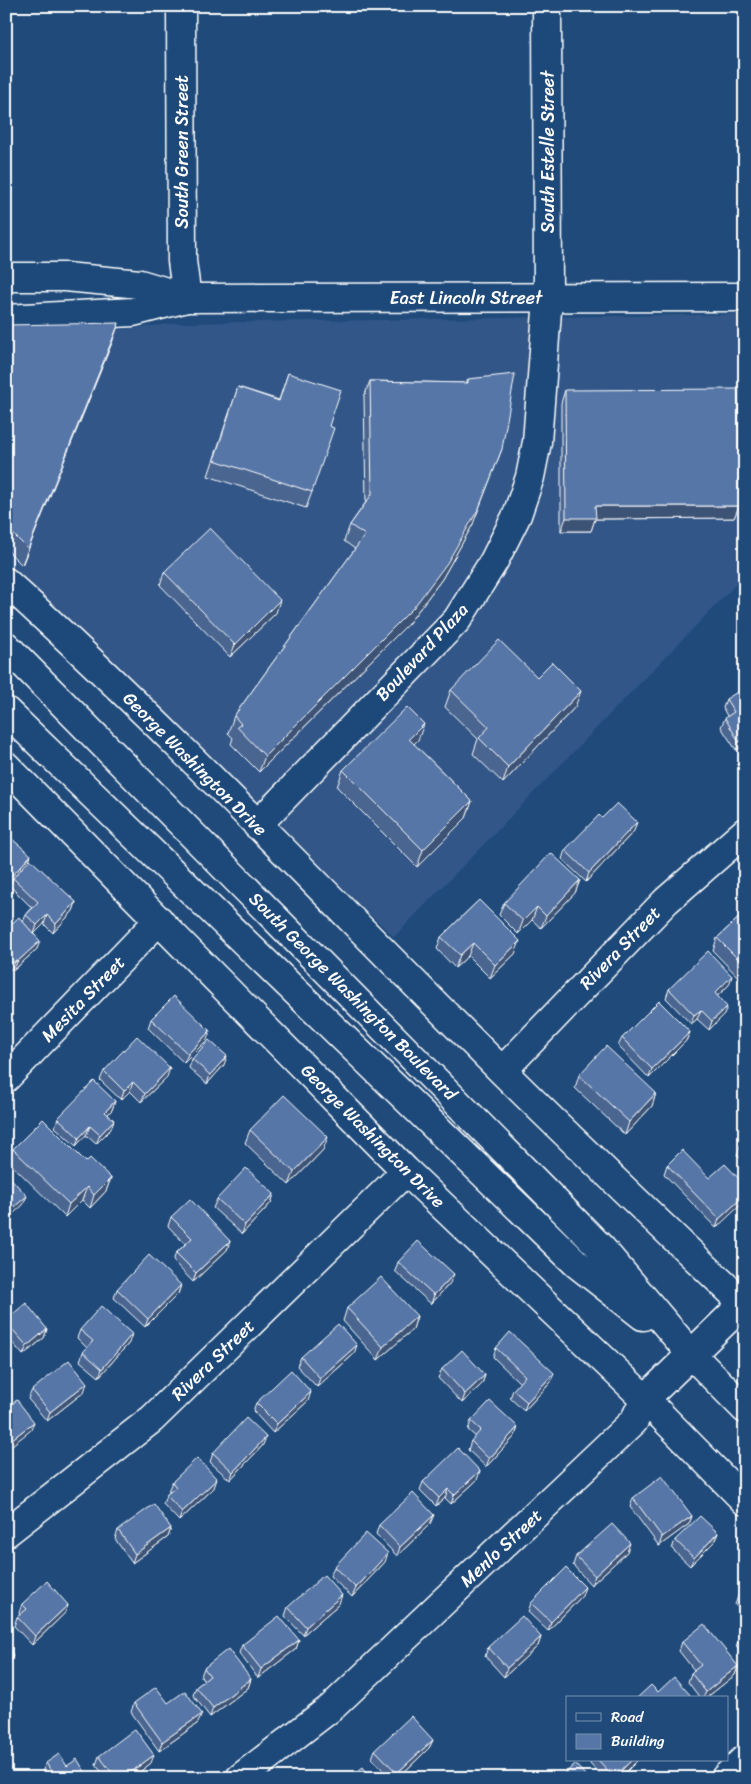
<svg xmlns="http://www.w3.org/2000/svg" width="751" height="1784" font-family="Sriracha,sans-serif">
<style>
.built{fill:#305788}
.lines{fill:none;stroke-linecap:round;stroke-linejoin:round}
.street-casing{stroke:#fff;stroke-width:31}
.secondary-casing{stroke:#fff;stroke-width:31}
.street{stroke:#1f4a7a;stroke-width:28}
.secondary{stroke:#1f4a7a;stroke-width:28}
.wall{fill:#4a6590;stroke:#fff}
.shaded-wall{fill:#3c5375;stroke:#fff}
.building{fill:#5676a7;stroke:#fff}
.labels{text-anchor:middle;stroke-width:4;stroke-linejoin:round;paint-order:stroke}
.street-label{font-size:18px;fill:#fff;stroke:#1f4a7a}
</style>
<rect width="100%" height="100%" fill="#1f4a7a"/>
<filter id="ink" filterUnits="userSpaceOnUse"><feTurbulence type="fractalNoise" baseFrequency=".02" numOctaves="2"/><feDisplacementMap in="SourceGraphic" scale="10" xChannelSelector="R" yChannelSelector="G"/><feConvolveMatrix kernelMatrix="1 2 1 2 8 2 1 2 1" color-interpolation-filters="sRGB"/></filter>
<g filter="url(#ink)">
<path class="built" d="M745,314V575L394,937L6,569V335L107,331L179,323Z"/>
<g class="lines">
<g class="street-casing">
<path id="street" d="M181,6L182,261L187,298
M6,582C178,738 337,907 502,1071C582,1150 663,1227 745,1305
M6,766L406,1171L645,1399L745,1501
M257,825L457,620L494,561L517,515L530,477L537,442L548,298L547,6
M502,1071L666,901L745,832
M6,1078L159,920
M6,1533L152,1419L406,1171
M240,1778L332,1707L634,1421L645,1399L745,1302
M725,1778L745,1759"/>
</g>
<g class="secondary-casing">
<path id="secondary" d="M6,277H65L140,284L187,298
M6,319L133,312L187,298L745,297
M6,646L602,1249L691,1354L745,1409
M6,711L577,1264L643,1316"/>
</g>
<use href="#street" class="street"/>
<use href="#secondary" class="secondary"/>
</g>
<path class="wall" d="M6,325L113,340L22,565L6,549Z
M288,373L329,426L312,492L306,508L208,476L238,387L279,400Z
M468,379L473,524L442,579L408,624L259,772L231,744L233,738L228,733L234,716L355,549L344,541L350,525L366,502L364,397L370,381L466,383Z
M565,390L739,506L734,518L595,519L591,531H561V403Z
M164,572L276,613L230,657L160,585Z
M537,677L575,707L503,783L473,754L478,739L445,707L451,690Z
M726,699H743L745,745L736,750L721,727L725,718L727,716L723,708Z
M418,740L414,744L472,801L466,818L417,867L337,787L343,770Z
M602,818L634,831L586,882L562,859L565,850Z
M6,845L29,861L76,902L73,911L53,933L44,924L34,934L37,949L14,970L12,968L23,922L26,915L32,908L10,886L11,883L9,885L6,882Z
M580,880L575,893L541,928L532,920L518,934L499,915L504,903Z
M479,900L515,954L490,978L468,956L455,968L437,949L441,937Z
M745,912V983H744L713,951L717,938Z
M729,985L717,996L724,1015L709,1030L697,1019L691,1024L666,998L669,989Z
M151,1019L207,1040L184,1063L148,1028Z
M690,1032L686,1041L649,1078L618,1046L622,1038Z
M192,1059L224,1065L207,1084L189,1068Z
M104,1071L167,1077L141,1102L130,1091L121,1100L100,1080Z
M579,1075L656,1093L652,1106L625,1135L575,1088Z
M115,1101L112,1110L108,1114L111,1129L96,1144L86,1135L76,1146L55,1127L58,1118Z
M250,1130L323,1150L289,1185L245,1143Z
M745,1142V1163L737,1155L740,1146Z
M13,1149L86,1162L111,1178L106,1191L90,1208L82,1200L65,1217L8,1161Z
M667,1165L709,1178L745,1185L716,1228L664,1174Z
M274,1194L271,1203L242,1234L213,1208L217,1199Z
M171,1217L230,1241L227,1250L193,1282L173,1261L176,1253L185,1244L168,1226Z
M398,1262L450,1283L431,1304L395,1271Z
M181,1285L178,1294L145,1327L114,1298L117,1289Z
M347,1308L417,1316L413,1329L378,1360L343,1321Z
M6,1320L47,1329L44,1338L23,1355L6,1335Z
M80,1330L129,1343L99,1377L80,1361L83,1352L87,1348L77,1338Z
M496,1348L551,1382L524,1411L510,1398L513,1390L520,1383L493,1357Z
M354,1354L317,1387L297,1366L301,1357Z
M442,1369L485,1375L482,1384L462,1403L438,1378Z
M32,1390L84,1392L47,1421L28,1399Z
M308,1401L273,1433L253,1411L256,1403Z
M471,1421L518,1427L515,1436L486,1467L468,1450L471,1441L476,1437L468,1430Z
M263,1445L230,1480L210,1462L213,1453Z
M477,1480L451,1504L445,1498L436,1506L420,1490L423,1482Z
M172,1482L214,1488L179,1521L163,1504L166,1495L170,1492L168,1491Z
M633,1498L692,1516L689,1524L659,1546L630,1507Z
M430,1524L397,1556L376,1534L379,1525Z
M171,1528L168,1537L132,1563L115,1539L118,1530Z
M718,1533L714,1542L690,1566L672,1549L675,1540Z
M627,1552L591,1585L573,1565L576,1556Z
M385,1562L352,1597L330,1576L334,1567Z
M745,1590V1615L735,1605L738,1596Z
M582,1596L548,1631L528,1612L531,1603Z
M22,1604L68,1605L65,1613L32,1645L14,1626L17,1617L20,1615L19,1613Z
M339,1604L303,1635L285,1616L288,1607Z
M745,1635V1656L736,1646L738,1642Z
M541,1637L538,1646L504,1677L485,1656L488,1647Z
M299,1640L296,1649L258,1678L239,1653L242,1645Z
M682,1642L738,1666L735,1675L706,1698H700L688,1682L691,1673L694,1670L679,1651Z
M204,1668L251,1679L248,1688L210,1717L193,1695L196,1687L204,1681L201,1676Z
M134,1703H168L198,1723L159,1751L131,1712Z
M433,1740L429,1748L398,1778H390L372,1758L375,1750Z
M99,1756L151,1763L132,1778H106L96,1765Z
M591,1760H638L620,1778H603L590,1764Z
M46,1763L67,1766L89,1778H47L42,1772Z"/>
<path class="shaded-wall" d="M119,323L113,340L22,565L28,549Z
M502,449L473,524L442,579L408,624L259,772L265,756Z
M595,506H739L734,518L595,519L591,531H561L566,518Z
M280,600L276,613L230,657L235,645Z
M581,691L575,707L503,783L508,767Z
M424,724L418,740L403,755L409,739Z
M745,738V745L736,750L739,742Z
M472,801L466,818L417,867L423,850Z
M637,822L634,831L586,882L589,873Z
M31,855L28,864L13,878L11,883L9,885L12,876Z
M580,880L575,893L541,928L546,916Z
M76,902L73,911L53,933L56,924Z
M537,907L532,920L518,934L523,921Z
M47,915L44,924L34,934L37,925Z
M40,941L37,949L14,970L17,962Z
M520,941L515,954L490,978L495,965Z
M473,943L468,956L455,968L460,955Z
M16,960L12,968L6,974V968Z
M732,976L729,985L711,1002L715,993Z
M727,1007L724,1015L709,1030L712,1021Z
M701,1010L697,1019L691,1024L694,1015Z
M210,1031L207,1040L184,1063L188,1054Z
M690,1032L686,1041L649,1078L652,1069Z
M227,1056L224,1065L207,1084L210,1075Z
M170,1068L167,1077L141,1102L145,1094Z
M133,1082L130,1091L121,1100L124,1091Z
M656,1093L652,1106L625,1135L629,1122Z
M115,1101L112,1110L102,1120L105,1112Z
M114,1120L111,1129L96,1144L100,1135Z
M90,1126L86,1135L76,1146L79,1138Z
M328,1137L323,1150L289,1185L294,1172Z
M111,1178L106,1191L90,1208L94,1195Z
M87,1187L82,1200L65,1217L69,1204Z
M274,1194L271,1203L242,1234L245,1225Z
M745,1195V1201L716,1228L719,1219Z
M27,1196L23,1205L6,1220V1214Z
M230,1241L227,1250L193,1282L196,1273Z
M454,1274L450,1283L431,1304L434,1295Z
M181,1285L178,1294L145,1327L148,1319Z
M417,1316L413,1329L378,1360L383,1347Z
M47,1329L44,1338L23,1355L27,1346Z
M132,1334L129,1343L99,1377L102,1369Z
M357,1345L354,1354L317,1387L320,1378Z
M554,1373L551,1382L524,1411L527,1402Z
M485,1375L482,1384L462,1403L465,1394Z
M87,1383L84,1392L47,1421L50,1412Z
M311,1392L308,1401L273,1433L277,1424Z
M34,1422L31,1430L6,1450V1444Z
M518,1427L515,1436L486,1467L489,1459Z
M266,1437L263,1445L230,1480L233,1472Z
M480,1471L477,1480L451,1504L454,1495Z
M217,1479L214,1488L179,1521L182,1512Z
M448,1489L445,1498L436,1506L439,1498Z
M434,1515L430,1524L397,1556L400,1547Z
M692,1516L689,1524L659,1546L662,1537Z
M171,1528L168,1537L132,1563L135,1554Z
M718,1533L714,1542L690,1566L694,1558Z
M630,1543L627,1552L591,1585L595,1576Z
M388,1553L385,1562L352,1597L356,1588Z
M585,1587L582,1596L548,1631L551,1622Z
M342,1595L339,1604L303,1635L306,1627Z
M68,1605L65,1613L32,1645L35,1636Z
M541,1637L538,1646L504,1677L507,1668Z
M299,1640L296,1649L258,1678L261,1669Z
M13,1655L10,1664L6,1666V1659Z
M738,1666L735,1675L706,1698H703L706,1692Z
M251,1679L248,1688L210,1717L213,1708Z
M202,1714L198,1723L159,1751L162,1742Z
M433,1740L429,1748L398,1778H395L397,1773Z
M154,1755L151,1763L132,1778H123Z
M632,1760H638L620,1778H614Z"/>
<path class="building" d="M119,323L28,549L6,527V325Z
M288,373L341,390L329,426L334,428L312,492L214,460L238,387L279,401Z
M515,374L502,449L479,508L447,563L414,607L265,756L237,727L241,724L234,716L365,535L350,525L372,494L370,381L468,383V379Z
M738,389L739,506H595L596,518H566L565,390Z
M210,528L280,600L235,645L164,572Z
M499,640L537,677L552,662L581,691L508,767L479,738L489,727L451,690Z
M739,691L743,699L745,697V738L739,742L725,718L734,712L726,699Z
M407,707L424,724L409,739L472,801L423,850L343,770Z
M617,803L637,822L589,873L565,850L599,815L602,818Z
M12,839L31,855L12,876L6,871V845Z
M551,853L580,880L546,916L537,907L523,921L504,903Z
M30,859L76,902L56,924L47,915L37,925L26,915L38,902L13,878Z
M479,900L520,941L495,965L473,943L460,955L441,937Z
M745,912V966L717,938Z
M19,917L40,941L17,962L16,960L6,968V929Z
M708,951L732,976L715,993L727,1007L712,1021L701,1010L694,1015L669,989Z
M174,996L210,1031L188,1054L151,1019Z
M659,1001L690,1032L652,1069L622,1038Z
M137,1036L170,1068L145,1094L133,1082L124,1091L104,1071Z
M209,1040L227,1056L210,1075L192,1059Z
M606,1046L656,1093L629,1122L579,1075Z
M94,1081L115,1101L105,1112L114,1120L100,1135L90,1126L79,1138L58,1118Z
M284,1095L328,1137L294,1172L250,1130Z
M43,1119L86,1162L90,1158L111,1178L94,1195L87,1187L69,1204L13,1149Z
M745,1142V1151L740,1146Z
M682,1150L709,1178L725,1164L745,1185V1195L719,1219L667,1165Z
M246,1168L274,1194L245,1225L217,1199Z
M6,1173L27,1196L6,1214Z
M190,1199L230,1241L196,1273L176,1253L192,1238L171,1217Z
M418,1241L454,1274L434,1295L398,1262Z
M149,1255L181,1285L148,1319L117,1289Z
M381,1277L417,1316L383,1347L347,1308Z
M26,1303L47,1329L27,1346L6,1322V1320Z
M101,1306L132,1334L102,1369L83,1352L93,1341L80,1330Z
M338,1324L357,1345L320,1378L301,1357Z
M510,1332L554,1373L527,1402L513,1390L525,1376L496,1348Z
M462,1350L485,1375L465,1394L442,1369Z
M69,1360L87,1383L50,1412L32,1390Z
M291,1370L311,1392L277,1424L256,1403Z
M17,1400L34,1422L6,1444V1408Z
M490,1401L518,1427L489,1459L471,1441L481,1430L471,1421Z
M246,1418L266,1437L233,1472L213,1453Z
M458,1448L480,1471L454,1495L448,1489L439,1498L423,1482Z
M197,1458L217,1479L182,1512L166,1495L176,1487L172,1482Z
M662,1476L692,1516L662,1537L633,1498Z
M413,1493L434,1515L400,1547L379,1525Z
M154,1504L171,1528L135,1554L118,1530Z
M700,1516L718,1533L694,1558L675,1540Z
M612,1524L630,1543L595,1576L576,1556Z
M366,1533L388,1553L356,1588L334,1567Z
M566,1568L585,1587L551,1622L531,1603Z
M324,1575L342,1595L306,1627L288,1607Z
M47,1581L68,1605L35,1636L17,1617L27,1609L22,1604Z
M745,1590V1603L738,1596Z
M279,1616L299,1640L261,1669L242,1645Z
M522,1616L541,1637L507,1668L488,1647Z
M704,1624L738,1666L706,1692L691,1673L701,1665L682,1642Z
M745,1635V1650L738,1642Z
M6,1643L13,1655L6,1659Z
M228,1649L251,1679L213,1708L196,1687L210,1676L204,1668Z
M674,1677L692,1697V1698H637L651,1685L658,1692Z
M156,1687L168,1703L185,1691L202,1714L162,1742L134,1703Z
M411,1716L433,1740L397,1773L375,1750Z
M135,1729L154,1755L123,1778H116L99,1756Z
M59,1754L67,1766L77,1759L89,1778H56L46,1763Z
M598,1760H632L614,1777Z
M575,1764L588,1778H560Z
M363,1767L371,1778H349Z"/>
</g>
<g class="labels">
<g class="street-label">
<text transform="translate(182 152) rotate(-90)" y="6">South Green Street</text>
<text transform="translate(548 152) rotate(-90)" y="6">South Estelle Street</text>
<text x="466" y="304">East Lincoln Street</text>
<text transform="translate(422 652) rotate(-47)" y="6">Boulevard Plaza</text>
<text transform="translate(195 764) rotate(45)" y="6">George Washington Drive</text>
<text transform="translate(620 948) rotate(-46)" y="6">Rivera Street</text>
<text transform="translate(353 996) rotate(45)" y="6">South George Washington Boulevard</text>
<text transform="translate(83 999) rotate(-46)" y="6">Mesita Street</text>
<text transform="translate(373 1136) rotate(45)" y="6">George Washington Drive</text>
<text transform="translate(213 1360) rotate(-44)" y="6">Rivera Street</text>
<text transform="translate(501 1548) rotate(-43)" y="6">Menlo Street</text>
</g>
</g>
<rect width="751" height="1784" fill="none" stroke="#1f4a7a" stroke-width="25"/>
<rect x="12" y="12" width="726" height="1759" fill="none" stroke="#fff" stroke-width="2" filter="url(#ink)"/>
<rect x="566" y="1696" width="162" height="65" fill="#1f4a7a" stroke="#7992af"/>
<rect x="576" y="1713" width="25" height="8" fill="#1f4a7a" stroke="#7992af"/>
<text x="611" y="1722" font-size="15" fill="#ffffff">Road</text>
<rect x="576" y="1734" width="25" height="15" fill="#5676a7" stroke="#7992af"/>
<text x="611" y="1746" font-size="15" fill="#ffffff">Building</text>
</svg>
